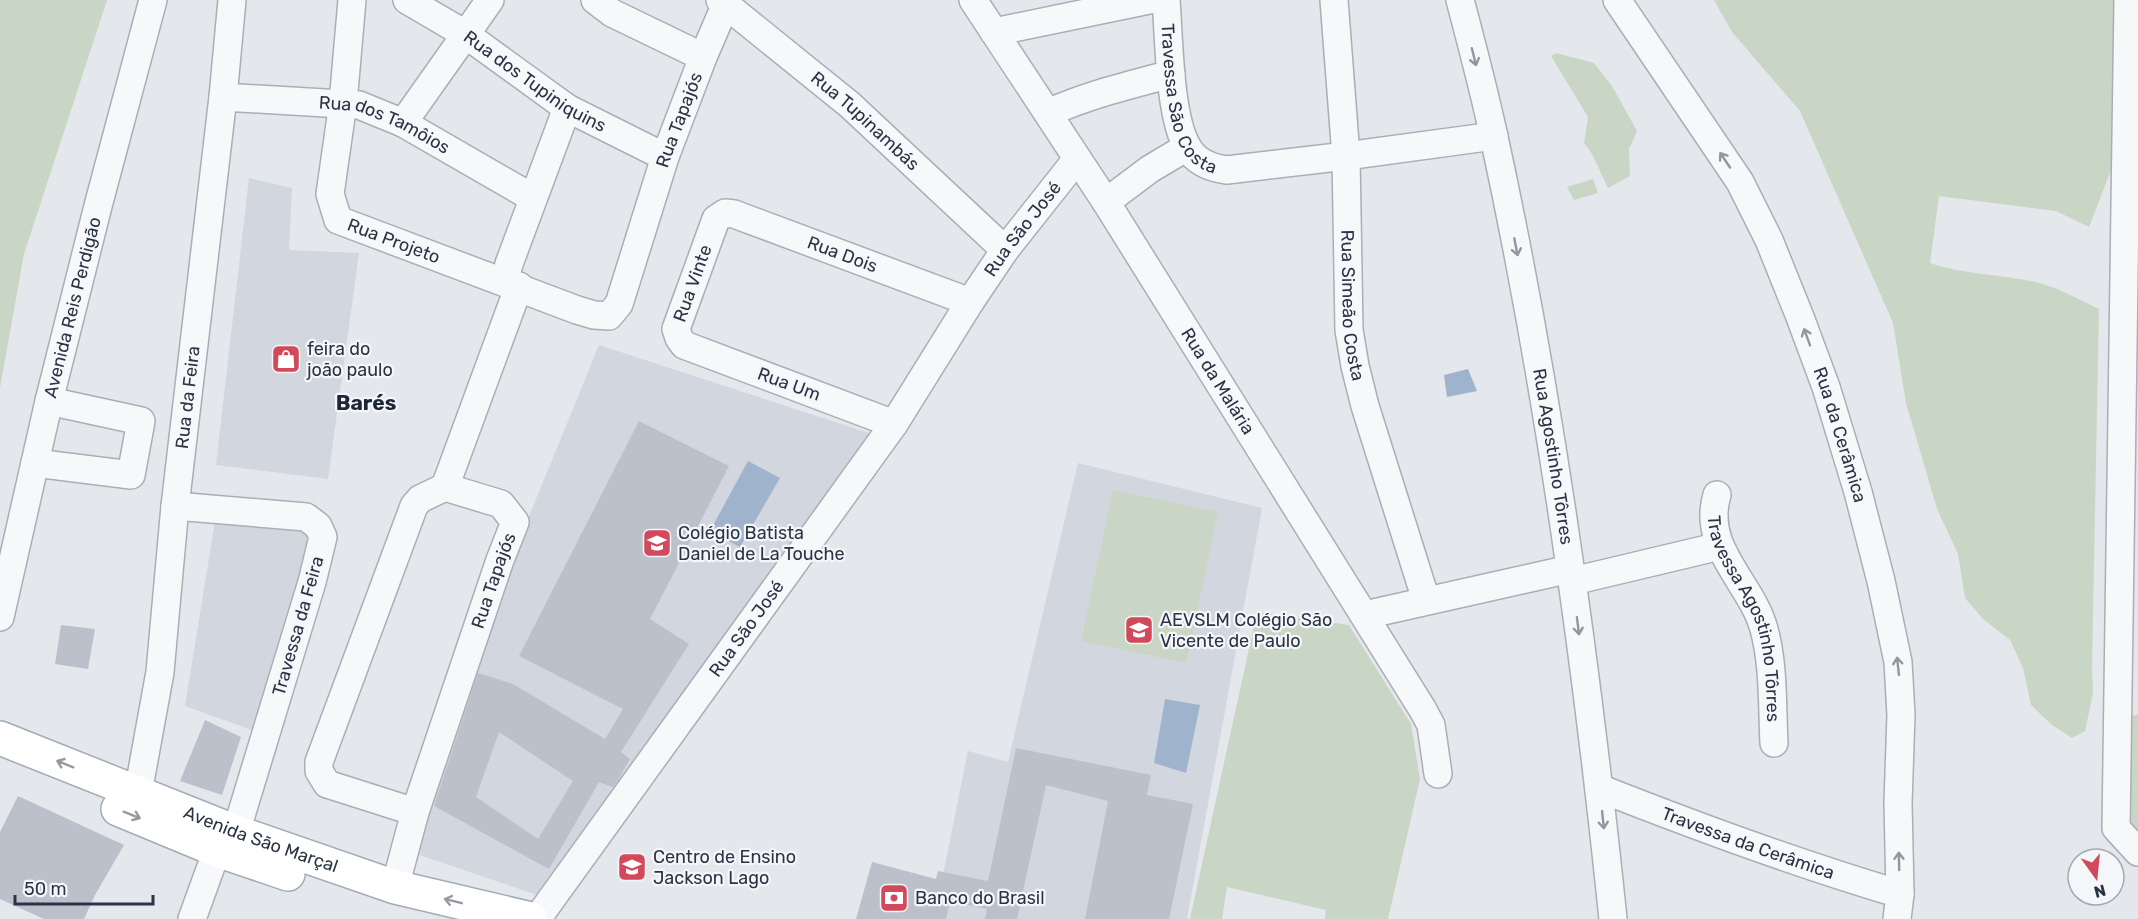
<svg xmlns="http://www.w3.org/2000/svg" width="2138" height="919" font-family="Rubik,sans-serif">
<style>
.built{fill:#d2d6de}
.green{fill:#c9d6c5}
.water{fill:#9fb4cc}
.building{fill:#bbc0ca;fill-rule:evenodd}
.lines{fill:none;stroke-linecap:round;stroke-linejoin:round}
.minor-casing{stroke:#a9aeb7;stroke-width:30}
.major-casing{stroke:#a3abb8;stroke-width:36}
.minor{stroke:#f7f8fa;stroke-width:27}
.major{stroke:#fff;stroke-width:33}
.oneway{stroke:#9196a0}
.oneway2{stroke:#959aa2}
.labels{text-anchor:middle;stroke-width:4.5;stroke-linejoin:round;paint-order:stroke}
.street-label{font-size:18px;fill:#2b3445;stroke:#f4f6f9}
.poi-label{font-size:18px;fill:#2b3445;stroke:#f4f6f9;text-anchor:start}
.quarter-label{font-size:21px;font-weight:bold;fill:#1d2536;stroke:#f4f6f9}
</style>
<rect width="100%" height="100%" fill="#e4e7ec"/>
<path class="built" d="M249,178L292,188L289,250L359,253L328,479L216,465Z
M599,345L875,435L540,896L411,852L474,651Z
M1078,463L1262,508L1187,919H934L968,751L1008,762Z
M215,521L314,531L260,733L185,706Z"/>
<path class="green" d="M0,0H107L24,254L0,388Z
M1714,0H2138L2113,165L2089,227L2056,211L1939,196L1930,263C1964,275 2000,274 2035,282C2057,287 2078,299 2099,309L2092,667L2093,693L2085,731L2072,738L2052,725L2031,705L2023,668L2010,640L1983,619L1965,598L1958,554L1937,509L1906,403L1893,323L1800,111L1732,32Z
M1556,53L1594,63L1612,86L1637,131L1629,149L1630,176L1608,188L1592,154L1584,143L1588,117L1551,56Z
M1593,179L1598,193L1574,200L1567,187Z
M1113,490L1218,512L1186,663L1081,641Z
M1257,612L1349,625L1411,724L1420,779L1388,919H1325L1326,910L1227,887L1222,919H1190Z
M2138,714V831L2128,818L2130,717Z"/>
<path class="water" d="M1468,369L1477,391L1447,397L1444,375Z
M748,461L780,478L740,547L710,531Z
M1165,699L1200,705L1186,773L1154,763Z"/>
<path class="building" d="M639,421L729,466L650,619L689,644L621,752L630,759L618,780L613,787L599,782L549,869L434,806L478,673L513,684L605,739L623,709L519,656ZM499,732L573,781L538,839L476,797Z
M61,625L95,629L88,669L55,664Z
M205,720L241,737L222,795L180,781Z
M1016,748L1151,775L1147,795L1193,804L1169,919H1085L1108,801L1046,785L1017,919H985L987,909L950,901L946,919H856L872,862L936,879L938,871L988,881Z
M18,796L124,845L95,895L84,919H44L0,899V832Z"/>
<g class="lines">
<g class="minor-casing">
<g id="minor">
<path id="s1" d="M352,0L343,103L330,194L338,220L577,310L594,315L609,316L619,304L665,157L703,57L725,6"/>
<path id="s2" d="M407,0L465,34L567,108L665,157"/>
<path d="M595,0L612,13L703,57"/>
<path id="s3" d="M720,0L850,105L1005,250"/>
<path id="s4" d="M973,0L1106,202L1423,710L1431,725L1438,774"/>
<path id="s5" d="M1166,0C1169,36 1169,118 1188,148C1196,162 1211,168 1227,170L1346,156L1494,136"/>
<path id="s6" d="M1334,0L1346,156L1349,330L1355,366L1365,406L1426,600"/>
<path id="s7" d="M1460,0C1472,45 1484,91 1494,137C1550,395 1586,657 1613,919"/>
<path id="s8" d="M1617,0L1740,182L1769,240L1800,317L1826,387L1858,492L1881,581L1898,662L1901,715L1898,803L1900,894L1897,919"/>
<path d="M2128,0L2116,828L2138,852"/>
<path d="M994,32L1149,0"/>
<path id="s9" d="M223,97L359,105L403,123L533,198"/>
<path d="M1048,113C1088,95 1129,85 1171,74"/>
<path d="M403,123L490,0"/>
<path d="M1106,202L1150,169L1187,147"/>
<path d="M505,281L509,264L567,108"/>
<path id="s10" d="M894,424L684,345L679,338L676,329L716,219L725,213L734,214L970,302"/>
<path d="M35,463L131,475L141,421L49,401"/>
<path id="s11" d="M1717,495C1701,548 1751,582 1764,629C1774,666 1772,706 1774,743"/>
<path d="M175,506L306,517L318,526L323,537L312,582L236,832"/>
<path d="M1573,581L1720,546"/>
<path d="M1365,615L1570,569"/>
<path id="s12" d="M0,617L49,401L98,206L153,0"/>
<path id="s13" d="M1599,788C1698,827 1798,864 1900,894"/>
<path id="s14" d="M138,793L160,672L175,506L223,97L232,0"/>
<path d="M415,812L327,784L319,771V762L414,506L420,499L445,487"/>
<path id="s15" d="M395,887L415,812L500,560L515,522L501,504L445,487L519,286"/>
<path d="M192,919L217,850"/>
<path id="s16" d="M537,919L894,424L970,302L1005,250L1077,159"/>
</g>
</g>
<g class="major-casing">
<g id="major">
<path id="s17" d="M0,738L236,832L395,887L531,919"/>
<path d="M118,809L217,850L288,874"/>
</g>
</g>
<use href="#minor" class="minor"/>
<use href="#major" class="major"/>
</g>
<defs><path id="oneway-shaft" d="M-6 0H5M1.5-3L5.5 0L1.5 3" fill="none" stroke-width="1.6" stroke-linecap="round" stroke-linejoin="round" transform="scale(1.5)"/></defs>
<g class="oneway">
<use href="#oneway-shaft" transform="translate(1474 57) rotate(76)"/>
<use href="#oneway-shaft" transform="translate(1725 160) rotate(-124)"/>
<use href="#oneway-shaft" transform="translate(1516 247) rotate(79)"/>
<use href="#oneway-shaft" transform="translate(1807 337) rotate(-110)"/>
<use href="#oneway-shaft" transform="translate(1578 626) rotate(83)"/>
<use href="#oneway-shaft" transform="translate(1898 666) rotate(-96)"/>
<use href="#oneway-shaft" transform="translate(1603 820) rotate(84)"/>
<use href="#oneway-shaft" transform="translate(1899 861) rotate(-91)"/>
</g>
<g class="oneway2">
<use href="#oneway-shaft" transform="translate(65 764) rotate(-158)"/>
<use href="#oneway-shaft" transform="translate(132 815) rotate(22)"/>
<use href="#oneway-shaft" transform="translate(453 901) rotate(-166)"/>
</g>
<defs>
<g id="shop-square" transform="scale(1.5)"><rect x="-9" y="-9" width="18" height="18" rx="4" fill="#d1495b" stroke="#f4f6f9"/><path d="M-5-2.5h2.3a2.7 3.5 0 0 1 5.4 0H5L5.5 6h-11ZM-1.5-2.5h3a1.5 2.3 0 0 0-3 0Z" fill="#fff"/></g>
<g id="school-square" transform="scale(1.5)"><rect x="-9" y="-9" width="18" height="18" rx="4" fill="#d1495b" stroke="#f4f6f9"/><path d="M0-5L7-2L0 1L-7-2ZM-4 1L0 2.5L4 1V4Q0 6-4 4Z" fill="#fff"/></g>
<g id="bank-square" transform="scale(1.5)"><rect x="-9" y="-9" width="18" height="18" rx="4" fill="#d1495b" stroke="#f4f6f9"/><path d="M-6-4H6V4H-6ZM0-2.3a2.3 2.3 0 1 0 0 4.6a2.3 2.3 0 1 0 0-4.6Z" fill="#fff"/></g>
</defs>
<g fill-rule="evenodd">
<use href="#shop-square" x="286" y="359"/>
<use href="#school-square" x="657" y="543"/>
<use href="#school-square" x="1139" y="630"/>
<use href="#school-square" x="632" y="867"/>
<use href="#bank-square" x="894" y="898"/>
</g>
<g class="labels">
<g class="street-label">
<text dy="6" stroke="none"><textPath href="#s2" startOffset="152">Rua dos Tupiniquins</textPath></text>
<text dy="6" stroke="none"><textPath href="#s5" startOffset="105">Travessa São Costa</textPath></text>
<text dy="6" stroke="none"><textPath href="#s1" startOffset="720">Rua Tapajós</textPath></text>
<text dy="6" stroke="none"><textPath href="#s3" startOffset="189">Rua Tupinambás</textPath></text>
<text dy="6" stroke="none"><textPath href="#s9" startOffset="166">Rua dos Tamôios</textPath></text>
<text dy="6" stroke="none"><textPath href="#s16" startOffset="844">Rua São José</textPath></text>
<text dy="6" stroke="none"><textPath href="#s1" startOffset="282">Rua Projeto</textPath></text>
<text dy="6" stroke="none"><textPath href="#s10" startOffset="495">Rua Dois</textPath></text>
<text dy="6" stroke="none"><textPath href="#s10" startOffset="291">Rua Vinte</textPath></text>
<text dy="6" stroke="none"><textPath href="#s6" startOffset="306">Rua Simeão Costa</textPath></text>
<text dy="6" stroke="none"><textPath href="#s12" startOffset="318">Avenida Reis Perdigão</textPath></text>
<text dy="6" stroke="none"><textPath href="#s4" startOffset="453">Rua da Malária</textPath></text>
<text transform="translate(789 384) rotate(20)" y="6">Rua Um</text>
<text dy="6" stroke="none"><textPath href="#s14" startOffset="399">Rua da Feira</textPath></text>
<text dy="6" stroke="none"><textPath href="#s8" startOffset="492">Rua da Cerâmica</textPath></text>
<text dy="6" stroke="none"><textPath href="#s7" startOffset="466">Rua Agostinho Tôrres</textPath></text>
<text dy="6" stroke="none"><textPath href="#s15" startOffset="322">Rua Tapajós</textPath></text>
<text dy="6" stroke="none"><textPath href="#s11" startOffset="130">Travessa Agostinho Tôrres</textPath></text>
<text transform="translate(298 626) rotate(-74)" y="6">Travessa da Feira</text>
<text dy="6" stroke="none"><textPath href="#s16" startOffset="358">Rua São José</textPath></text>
<text dy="6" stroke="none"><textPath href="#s17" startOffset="280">Avenida São Marçal</textPath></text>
<text dy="6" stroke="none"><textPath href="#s13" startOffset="159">Travessa da Cerâmica</textPath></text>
</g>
<g class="poi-label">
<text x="307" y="355">feira do<tspan x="307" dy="21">joão paulo</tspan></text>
<text x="678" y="539">Colégio Batista<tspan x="678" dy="21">Daniel de La Touche</tspan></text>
<text x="1160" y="626">AEVSLM Colégio São<tspan x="1160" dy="21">Vicente de Paulo</tspan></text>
<text x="653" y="863">Centro de Ensino<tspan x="653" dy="21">Jackson Lago</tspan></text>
<text x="915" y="904">Banco do Brasil</text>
</g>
<g class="quarter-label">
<text x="366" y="410">Barés</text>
</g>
</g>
<g transform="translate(2096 877) rotate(165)"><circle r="28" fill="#f4f6f9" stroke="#a4a8b1" stroke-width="1.5"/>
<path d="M0-4.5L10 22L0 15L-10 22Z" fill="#d1495b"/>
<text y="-9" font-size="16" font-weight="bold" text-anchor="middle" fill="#2b3445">N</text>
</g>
<path d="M15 895v9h138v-9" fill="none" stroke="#2b3445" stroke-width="3"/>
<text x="24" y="895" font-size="18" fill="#2b3445" stroke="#f4f6f9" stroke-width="4.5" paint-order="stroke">50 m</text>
</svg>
